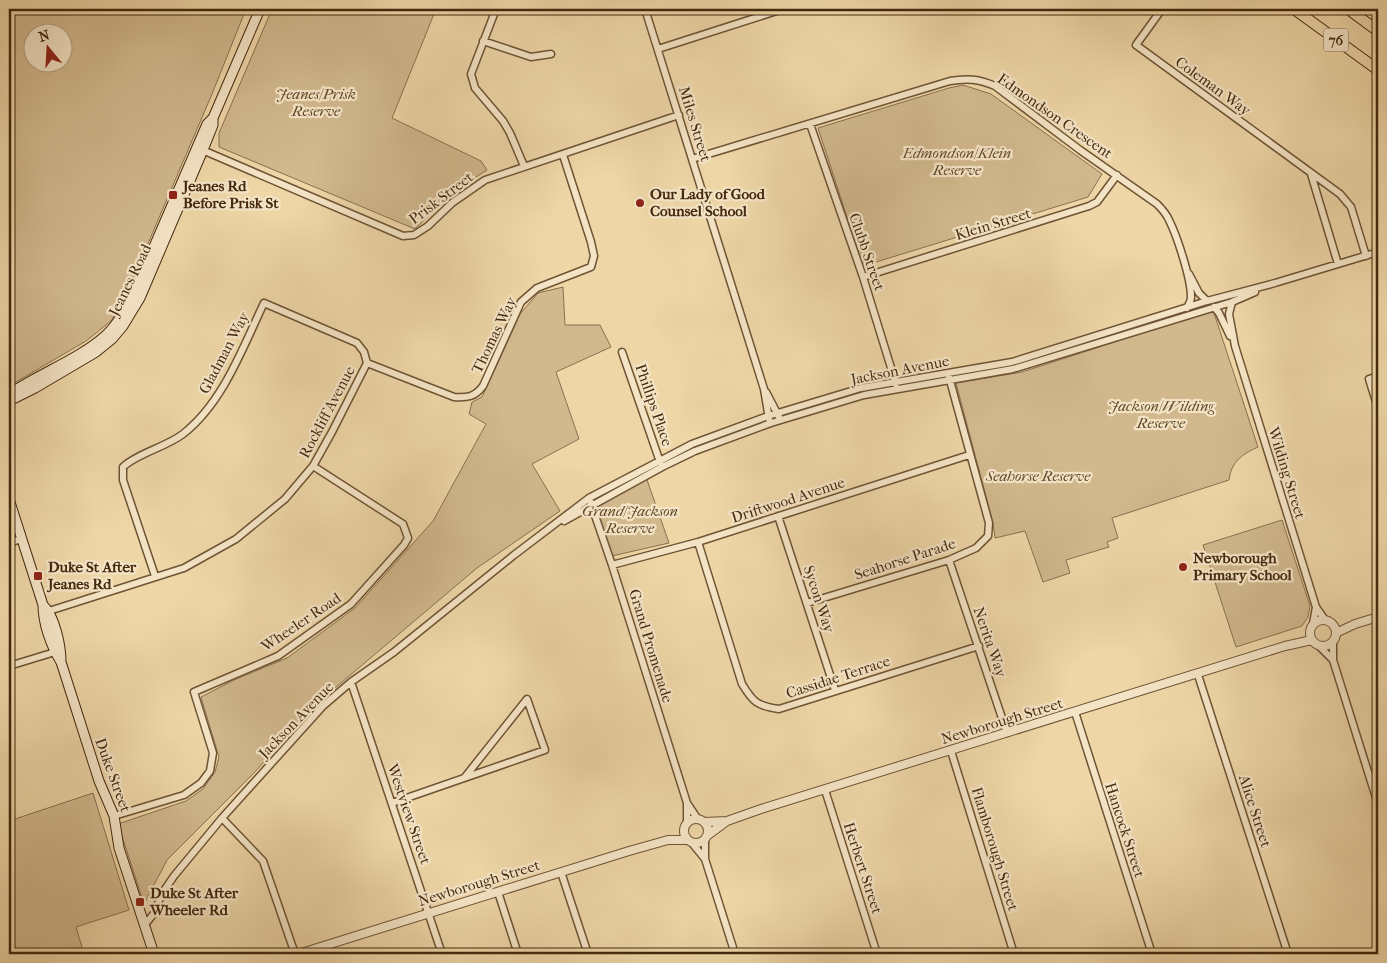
<svg xmlns="http://www.w3.org/2000/svg" width="1387" height="963" font-family="'IM FELL French Canon',serif">
<style>
.green{fill:#d1b88d;stroke:#8a704e;fill-rule:evenodd}
.lines{fill:none;stroke-linecap:round;stroke-linejoin:round}
.minor-casing{stroke:#6e5434;stroke-width:9}
.tertiary-casing{stroke:#6e5434;stroke-width:10}
.secondary-casing{stroke:#43280e;stroke-width:11}
.trunk-casing{stroke:#43280e;stroke-width:12}
.minor{stroke:#f4e4c6;stroke-width:6}
.tertiary{stroke:#f4e4c6;stroke-width:8}
.secondary{stroke:#f4e4c6;stroke-width:9}
.trunk{stroke:#eed6a7;stroke-width:10}
.poi-dot{fill:#8f2418;stroke:#f4e4c6;stroke-width:2}
.labels{text-anchor:middle;stroke-width:4.5;stroke-linejoin:round;paint-order:stroke}
.shield{fill:#f4e4c6;stroke:#786045;stroke-width:1}
.shield-label{font-size:14px;font-weight:bold;fill:#43280e}
.street-label{font-size:15px;fill:#43280e;stroke:#f4e4c6}
.park-label{font-size:15px;font-style:italic;fill:#5f4527;stroke:#f4e4c6}
.poi-label{font-size:15px;font-weight:bold;fill:#43280e;stroke:#f4e4c6;text-anchor:start}
</style>
<rect width="100%" height="100%" fill="#eed6a7"/>
<filter id="stains"><feTurbulence type="fractalNoise" baseFrequency=".004" numOctaves="4"/><feColorMatrix values="0 0 0 0 .2 0 0 0 0 .09 0 0 0 0 .02 0 0 0 .5 -.17"/></filter>
<radialGradient id="worn" r=".72"><stop offset=".6" stop-color="#630" stop-opacity="0"/><stop offset="1" stop-color="#630" stop-opacity=".3"/></radialGradient>
<path class="green" d="M9,9H246L212,94L126,295L111,321L86,341L9,386ZM62,32V62H32V32Z
M272,9H436L392,118L481,161L487,170L454,191L415,229L219,147V133Z
M963,85L991,94L1102,174L1088,197L863,266L818,128L949,88Z
M563,287L565,325H600L611,347L556,372L579,439L532,464L560,511L477,568L322,699L252,775L167,860L144,904L118,824L186,801L203,789L215,772L219,757L201,697L234,680L287,658L355,608L433,521L486,424L469,414L472,402L482,397L520,314L538,293Z
M1213,310L1258,447C1242,454 1231,462 1229,480L1112,518L1118,538L1107,542L1109,547L1066,560L1070,573L1043,582L1025,531L995,538L993,523L956,383L1022,372Z
M646,477L669,543L612,556L596,506Z
M1282,520L1310,606L1308,617L1302,626L1236,647L1203,545Z
M93,793L129,910L76,927L84,954H9V821Z"/>
<g class="lines">
<g class="minor-casing">
<path id="minor" d="M496,9L471,74L475,88L503,121L510,133L524,166
M645,9L764,389L769,419
M1162,9L1136,45L1340,194L1351,207L1366,256
M483,41L531,57L551,54
M658,49L783,9
M810,124L863,277L896,384
M200,149L403,236L414,235L428,226L452,203L485,180L679,115
M692,159L950,81C967,78 979,79 995,86L1080,150L1157,204C1162,209 1166,213 1169,220C1177,236 1191,278 1191,297C1191,301 1189,304 1187,308
M1311,174L1338,264
M1189,274L1199,293L1207,301
M863,277L1089,206L1097,202L1117,175
M1232,302L1229,314L1235,346L1316,607L1325,620
M1214,307L1219,313L1230,336
M622,352L660,462
M367,363L454,397C467,398 475,397 483,386L521,302L537,288L591,267L594,256L591,242L563,155
M1378,376L1369,379L1378,408
M766,392L779,417
M589,498L612,565L687,803L697,818
M778,516L835,690
M564,521L662,467L695,451L771,423L864,395L1013,369L1232,302L1255,292
M698,542L742,684C753,702 757,706 779,709L979,646
M9,543L21,539
M949,560L1007,733
M612,565L698,542L969,455
M155,576L123,480V467C136,454 166,447 183,434C223,403 243,347 264,303L357,343L364,352L367,363
M807,603L949,560L976,548L988,536L989,523L949,377
M49,611L184,568L236,539L285,499L313,466L332,432L367,363
M1313,624L1316,607
M1333,642V660L1378,804
M1319,646L1333,660
M9,666L55,652
M1198,675L1288,954
M351,682L442,954
M1075,712L1152,954
M951,751L1014,954
M825,790L877,954
M392,803L545,750L527,699L465,777
M114,816L184,795L201,783L210,771L213,753L194,692L278,656L351,604L404,545L408,538L403,524L313,466
M222,818L263,861L295,954
M687,822V804
M705,839V859L735,954
M692,843L705,859
M561,872L588,954
M498,892L518,954
M144,926L155,912L161,895L174,876L222,818L323,706L351,682L394,652L514,555L589,498L692,444L768,416L861,388L1012,362L1207,301L1275,283L1378,252"/>
</g>
<g class="tertiary-casing">
<path id="tertiary" d="M1310 633a13 13 0 1 1 26 0a13 13 0 1 1-26 0Z
M1336,633L1355,624L1378,617
M684 831a12 12 0 1 1 24 0a12 12 0 1 1-24 0Z
M704,822L727,821
M708,835L727,821L761,809L1285,646L1312,640
M298,954L629,851L668,840H688"/>
</g>
<g class="secondary-casing">
<path id="secondary" d="M9,394C40,373 78,360 106,335C117,325 124,313 131,300L207,124L213,118L260,9
M9,401L35,388L96,352L112,339L123,326L140,298L203,150L213,125V120
M9,499L43,605C43,624 51,646 61,662L99,781L114,816L119,848L154,954
M43,605C55,616 61,646 61,662"/>
</g>
<g class="trunk-casing">
<path id="trunk" d="M1294,9L1378,70
M1348,9L1378,31"/>
</g>
<use href="#minor" class="minor"/>
<use href="#tertiary" class="tertiary"/>
<use href="#secondary" class="secondary"/>
<use href="#trunk" class="trunk"/>
</g>
<g class="poi-dot">
<rect x="168" y="190" width="10" height="10" rx="2.5"/>
<circle cx="640" cy="203" r="5"/>
<circle cx="1183" cy="567" r="5"/>
<rect x="33" y="571" width="10" height="10" rx="2.5"/>
<rect x="135" y="897" width="10" height="10" rx="2.5"/>
</g>
<g class="labels">
<rect class="shield" x="1323.5" y="28.5" width="25" height="23" rx="4"/>
<g class="shield-label">
<text x="1336" y="45">76</text>
</g>
<g class="street-label">
<text transform="translate(1213 86) rotate(36)" y="5">Coleman Way</text>
<text transform="translate(1055 116) rotate(35)" y="5">Edmondson Crescent</text>
<text transform="translate(695 124) rotate(73)" y="5">Miles Street</text>
<text transform="translate(441 198) rotate(-37)" y="5">Prisk Street</text>
<text transform="translate(993 224) rotate(-17)" y="5">Klein Street</text>
<text transform="translate(867 252) rotate(71)" y="5">Clubb Street</text>
<text transform="translate(130 280) rotate(-64)" y="5">Jeanes Road</text>
<text transform="translate(494 335) rotate(-64)" y="5">Thomas Way</text>
<text transform="translate(224 353) rotate(-62)" y="5">Gladman Way</text>
<text transform="translate(900 370) rotate(-11)" y="5">Jackson Avenue</text>
<text transform="translate(654 405) rotate(71)" y="5">Phillips Place</text>
<text transform="translate(327 412) rotate(-62)" y="5">Rockliff Avenue</text>
<text transform="translate(1287 473) rotate(73)" y="5">Wilding Street</text>
<text transform="translate(788 500) rotate(-18)" y="5">Driftwood Avenue</text>
<text transform="translate(905 559) rotate(-18)" y="5">Seahorse Parade</text>
<text transform="translate(819 599) rotate(72)" y="5">Sycon Way</text>
<text transform="translate(301 622) rotate(-34)" y="5">Wheeler Road</text>
<text transform="translate(990 642) rotate(71)" y="5">Nerita Way</text>
<text transform="translate(651 646) rotate(73)" y="5">Grand Promenade</text>
<text transform="translate(838 677) rotate(-18)" y="5">Cassidae Terrace</text>
<text transform="translate(296 720) rotate(-46)" y="5">Jackson Avenue</text>
<text transform="translate(1002 721) rotate(-17)" y="5">Newborough Street</text>
<text transform="translate(113 775) rotate(70)" y="5">Duke Street</text>
<text transform="translate(1255 811) rotate(72)" y="5">Alice Street</text>
<text transform="translate(409 814) rotate(71)" y="5">Westview Street</text>
<text transform="translate(1125 830) rotate(72)" y="5">Hancock Street</text>
<text transform="translate(995 849) rotate(73)" y="5">Flamborough Street</text>
<text transform="translate(863 868) rotate(72)" y="5">Herbert Street</text>
<text transform="translate(479 883) rotate(-17)" y="5">Newborough Street</text>
</g>
<g class="park-label">
<text x="316" y="99">Jeanes/Prisk<tspan x="316" dy="17">Reserve</tspan></text>
<text x="957" y="158">Edmondson/Klein<tspan x="957" dy="17">Reserve</tspan></text>
<text x="1161" y="411">Jackson/Wilding<tspan x="1161" dy="17">Reserve</tspan></text>
<text x="1038" y="481">Seahorse Reserve</text>
<text x="630" y="516">Grand/Jackson<tspan x="630" dy="17">Reserve</tspan></text>
</g>
<g class="poi-label">
<text x="183" y="191">Jeanes Rd<tspan x="183" dy="17">Before Prisk St</tspan></text>
<text x="650" y="199">Our Lady of Good<tspan x="650" dy="17">Counsel School</tspan></text>
<text x="1193" y="563">Newborough<tspan x="1193" dy="17">Primary School</tspan></text>
<text x="48" y="572">Duke St After<tspan x="48" dy="17">Jeanes Rd</tspan></text>
<text x="150" y="898">Duke St After<tspan x="150" dy="17">Wheeler Rd</tspan></text>
</g>
</g>
<rect width="1387" height="963" fill="none" stroke="#eed6a7" stroke-width="30"/>
<rect x="10" y="10" width="1367" height="943" fill="none" stroke="#43280e" stroke-width="2.5"/>
<rect x="15" y="15" width="1357" height="933" fill="none" stroke="#43280e"/>
<g transform="translate(48 48) rotate(342)"><circle r="24" fill="#f4e4c6" stroke="#ad997c"/>
<path d="M0-4L9 19L0 12L-9 19Z" fill="#8f2418"/>
<text y="-8" font-size="14" font-weight="bold" text-anchor="middle" fill="#43280e">N</text>
</g>
<rect width="100%" height="100%" filter="url(#stains)"/>
<rect width="100%" height="100%" fill="url(#worn)"/>
</svg>
